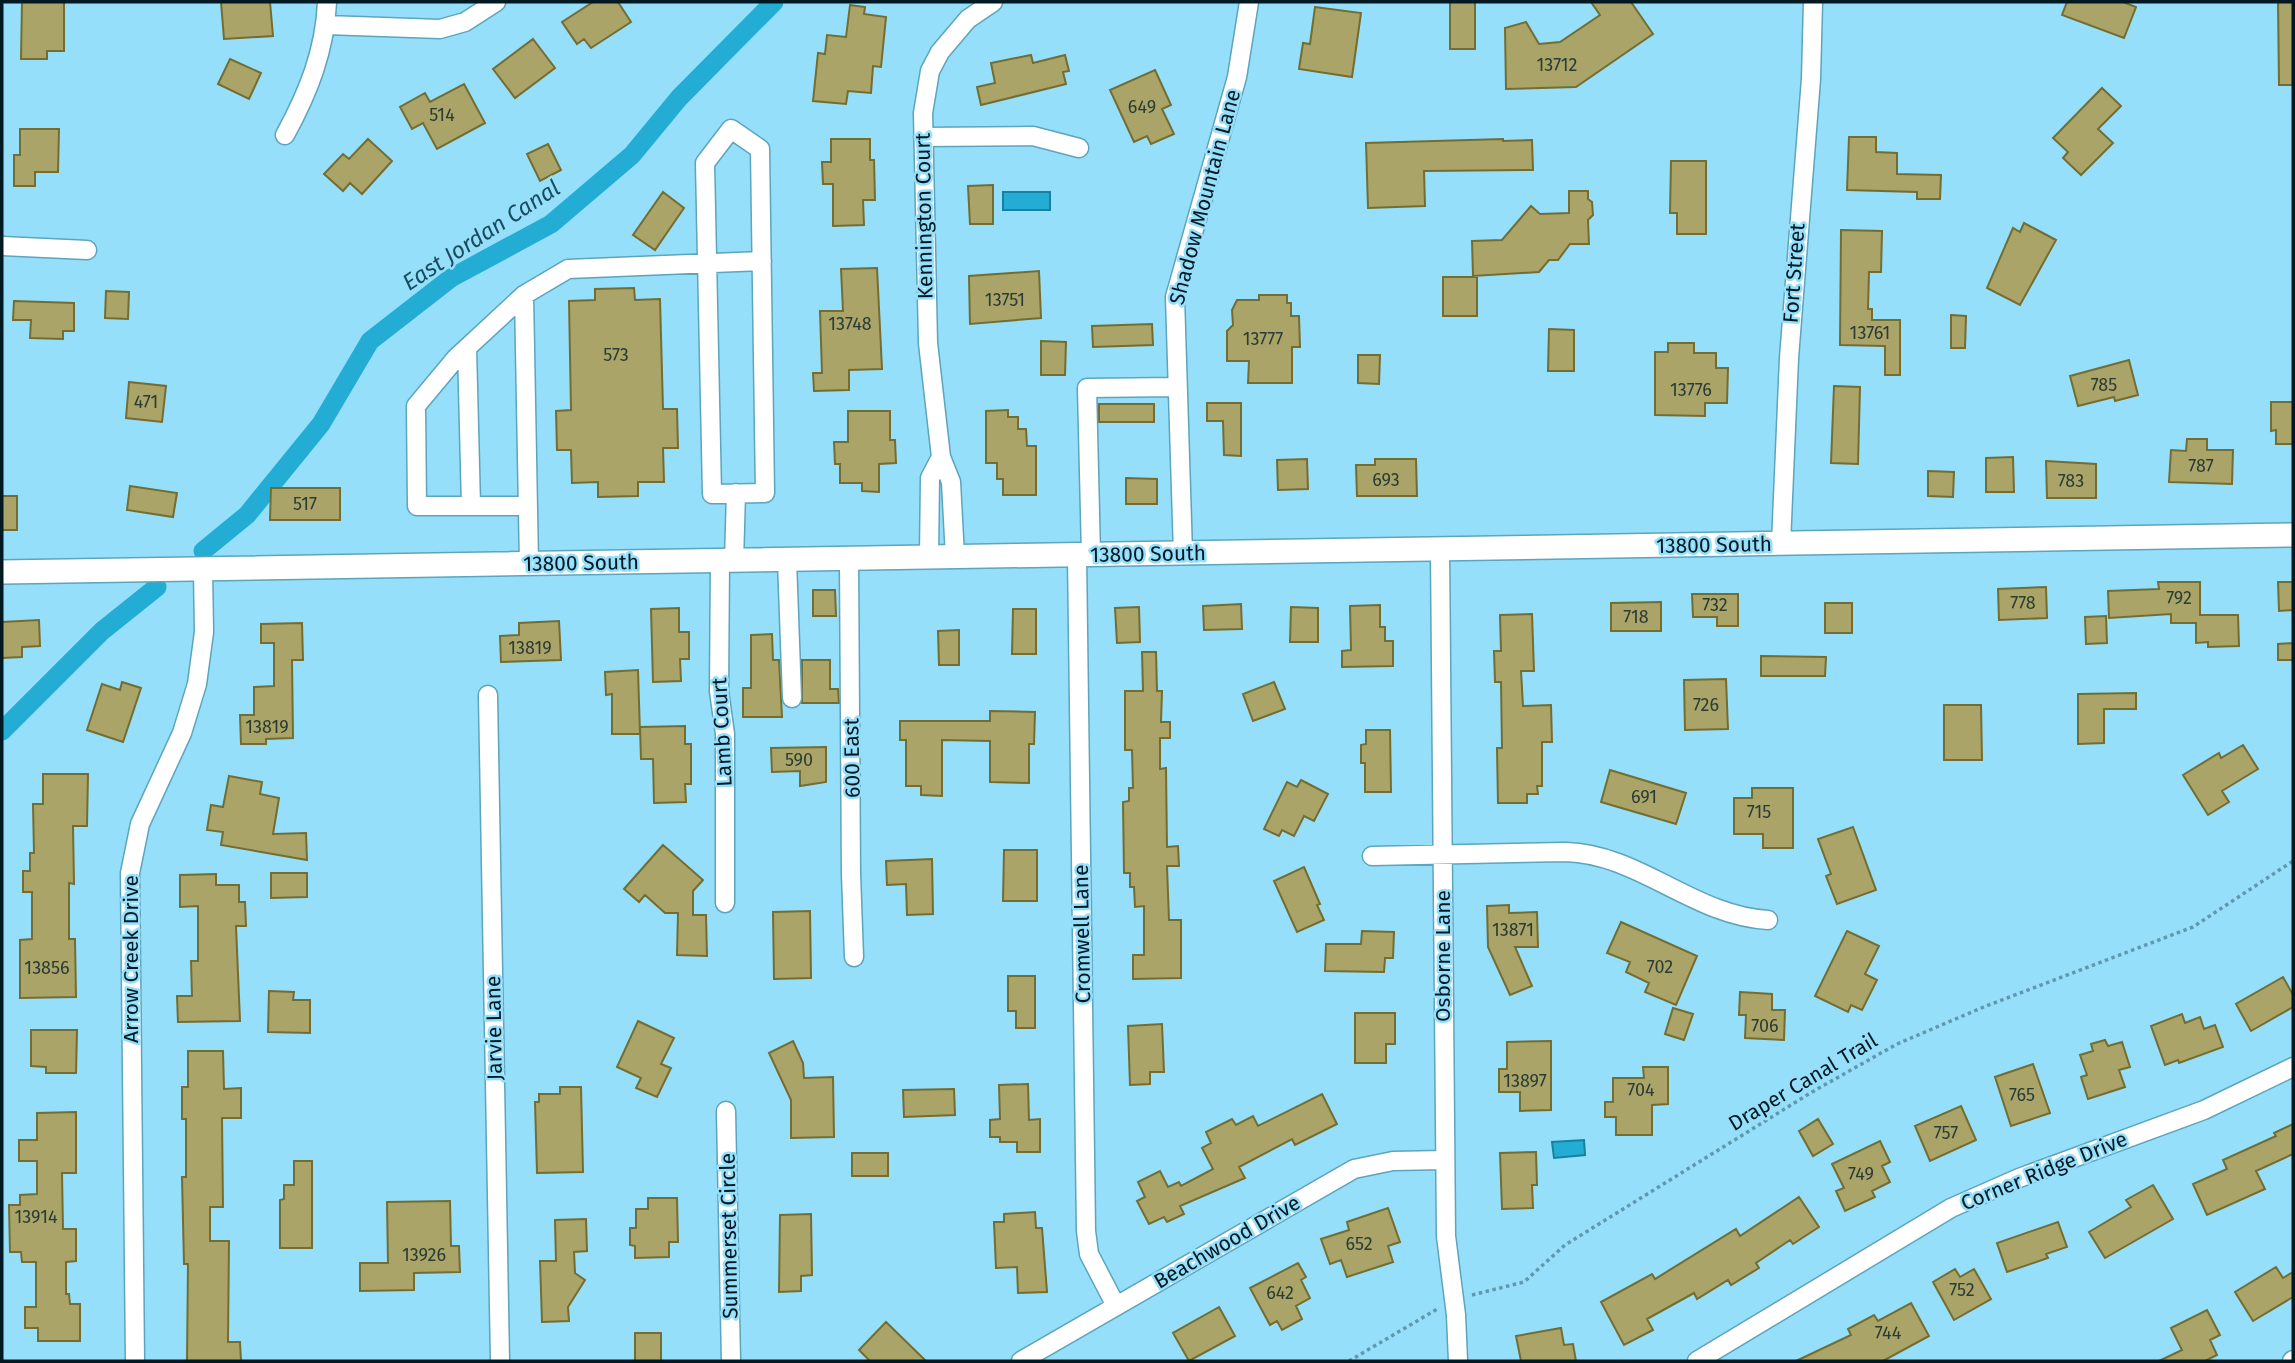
<svg xmlns="http://www.w3.org/2000/svg" width="2295" height="1363" font-family="'Fira Sans',sans-serif">
<style>
.water{fill:#23add4;stroke:#18819f;stroke-width:2}
.lines{fill:none;stroke-linecap:round;stroke-linejoin:round}
.canal{stroke:#23add4;stroke-width:19}
.building{fill:#aaa468;stroke:#736d31;stroke-width:2}
.minor-casing{stroke:#5da4bd;stroke-width:21}
.major-casing{stroke:#5da4bd;stroke-width:26}
.path{stroke:#6098ad;stroke-width:3.5;stroke-dasharray:3.5 3.5;stroke-linecap:butt}
.minor{stroke:#fff;stroke-width:18}
.major{stroke:#fff;stroke-width:23}
.labels{text-anchor:middle;stroke-width:5;stroke-linejoin:round;paint-order:stroke}
.number-label{font-size:18px;fill:#2a3c34}
.street-label{font-size:21px;fill:#001923;stroke:#96dffa}
.water-label{font-size:23px;font-style:italic;fill:#184c5e;stroke:#96dffa}
</style>
<rect width="100%" height="100%" fill="#96dffa"/>
<path class="water" d="M1003,192H1050V210H1003Z
M1584,1140L1585,1155L1554,1158L1552,1142Z"/>
<g class="lines">
<path class="canal" d="M203,551L247,515L321,424L370,341L451,278L551,224L632,155L679,98L774,2
M2,731L102,631L157,587"/>
</g>
<path class="building" d="M22,2H64V51H47V59H21Z
M221,2H270L273,36L224,39Z
M593,2H618L631,22L591,48L584,39L577,44L562,22Z
M1450,2H1475V49H1450Z
M1591,2H1631L1653,34L1576,87L1506,89L1505,28L1526,22L1539,44L1560,42L1600,15Z
M2067,2H2123L2136,7L2124,38L2062,15Z
M2278,2H2293V85H2279Z
M850,5L865,7L864,14L886,17L881,67L873,66L871,93L848,91L846,104L813,101L818,53L825,54L827,35L846,37Z
M1315,7L1361,13L1352,77L1299,69L1303,43L1310,44Z
M533,39L555,68L515,98L493,69Z
M1031,55L1033,63L1065,55L1069,71L1063,72L1066,84L981,105L977,87L995,83L991,63Z
M230,59L261,73L249,99L218,84Z
M1155,70L1171,105L1162,109L1174,134L1151,144L1147,136L1134,142L1110,90Z
M464,84L485,123L437,149L423,123L412,129L400,107L425,93L430,102Z
M2102,88L2121,106L2098,129L2113,143L2081,175L2063,158L2068,152L2053,138Z
M20,129H59L58,172H35V186H14V155H20Z
M1849,137H1876V152L1897,153V174L1941,175L1940,199H1917V192L1847,190Z
M368,139L392,161L362,194L350,183L343,191L324,174L343,154L349,159Z
M831,139H870V160H874L875,200H863L864,225L833,226V184H823L822,162H831Z
M1503,139V141L1532,140L1533,170L1424,171L1425,206L1368,208L1366,143Z
M548,144L561,170L540,181L527,154Z
M1671,161H1706V234H1677V213H1670Z
M993,185V224H970L968,186Z
M1569,191H1588V199L1592,202L1593,215L1588,220L1589,244H1570L1558,260H1549L1539,272L1473,276L1472,241L1502,240L1531,206L1540,214L1569,213Z
M663,192L684,208L655,250L633,235Z
M2024,223L2056,240L2020,305L1987,288L2013,228L2020,232Z
M1841,230L1882,231L1881,272H1869L1868,309H1872V320H1900V375H1885V346L1840,345Z
M877,268L882,369L849,370V390L814,391L813,373H822L820,311H843L841,269Z
M1039,271L1041,318L970,324L969,276Z
M1443,277H1477V316H1443Z
M634,288L635,300L660,299L663,409H677L678,448H663L664,482H638V496L598,497V482L572,483L571,450H557L556,411L571,410L569,301L595,300V289Z
M106,291L129,292L128,319L105,318Z
M1259,295H1287V303H1291V316H1299L1300,347H1292V383H1248L1249,361H1227V331L1233,325L1232,310L1237,300H1259Z
M14,301L74,303V331H63V339L30,338L31,320H13Z
M1951,315L1966,316L1965,348H1951Z
M1152,324L1153,345L1093,347L1092,326Z
M1549,329L1574,330V371H1548Z
M1041,341L1066,342L1065,375H1041Z
M1668,343H1694V353H1716V368H1728L1727,403H1705V416L1655,415V352H1668Z
M1358,355H1380L1379,384L1358,383Z
M2129,360L2138,395L2115,401L2114,397L2078,406L2070,376Z
M129,382L166,386L162,422L126,418Z
M1834,386L1860,387L1858,464L1831,463Z
M2271,402H2293V444H2276V430L2271,431Z
M1207,403H1241V456L1224,455L1223,421H1207Z
M1099,404H1154V422H1099Z
M1008,410V417H1018V429H1026L1027,446H1036V495H1003V479H997V463H986V411Z
M848,411H890V440H895L896,463L879,464V492L862,491V483H840V464H835L834,442H848Z
M2187,439H2207V450H2233L2232,484L2169,482L2171,450L2186,451Z
M2013,457L2014,492H1986V458Z
M1307,459L1308,489L1278,490L1277,460Z
M1375,459H1416L1417,496H1357L1356,465H1375Z
M2046,461L2096,464V498H2047Z
M1928,471L1954,472L1953,497L1928,496Z
M1126,478L1157,479V504H1126Z
M130,486L177,493L173,517L127,510Z
M271,488H340V520H270Z
M2,496H17V530H2Z
M2158,582H2200V615H2238L2239,646L2208,647V642L2196,643V623H2171V614L2109,618L2108,591L2159,589Z
M2278,582H2293V610L2279,611Z
M2046,587L2047,618L1999,620L1998,589Z
M813,590H835L836,616H813Z
M1692,594H1738V626H1717V617H1693Z
M1661,602V631H1611V603Z
M1825,603H1852V633H1825Z
M1241,604L1242,629L1204,630L1203,606Z
M1380,605V627H1385V641H1393V666L1342,667V651L1351,650L1350,606Z
M1139,607L1140,642L1117,643L1115,608Z
M1291,607L1318,608V642H1290Z
M679,608V632H689V659H680L681,681L653,682L651,609Z
M1013,609H1036V654H1012Z
M1532,614L1534,671H1521L1523,706L1551,705L1552,742H1542V786H1537L1538,794H1527V803H1498L1497,748H1502L1501,682H1495L1494,651H1501L1500,615Z
M2106,616L2107,643L2086,644L2085,617Z
M39,620L40,646L22,647V657L2,658V622Z
M559,621L561,660L501,662L500,636L519,635V623Z
M302,623L303,660H292L293,738L266,739V744H241L240,715H254V687L274,686V643H261V624Z
M959,630V665H939L938,631Z
M772,634L773,660H779L782,717H743V688H751V635Z
M2293,643V660H2278V644Z
M1142,652H1156L1157,691H1162L1161,722H1170V738H1160V769L1166,768L1167,847L1178,846L1179,866H1167L1169,920H1181V978L1133,979V955H1144V906L1135,907L1134,887H1130V873H1124L1123,802L1129,801V788H1133L1132,750H1125V691H1143Z
M1761,656L1826,657L1825,676H1761Z
M802,660H830V689H838L839,703H802Z
M638,670L640,734H612V694L606,695L605,672Z
M1726,679L1728,729L1685,730L1684,680Z
M122,682L141,688L123,742L87,730L102,684L120,690Z
M1274,682L1285,709L1253,721L1243,694Z
M2136,693V709H2104V743L2078,744V694Z
M1944,705H1981L1982,760H1944Z
M990,711L1035,712L1034,744H1029V783L990,782V741L942,740V796L921,795V786H906V740H900V721H990Z
M685,726V744H691V784H685L686,802L654,803L653,759H641L640,727Z
M1366,730H1390L1391,792H1365V763H1361V745L1366,744Z
M2243,745L2258,769L2222,791L2229,802L2208,815L2183,775L2219,753L2221,758Z
M826,747V782L800,786V771L772,772L771,748Z
M1610,770L1686,793L1676,824L1601,802Z
M43,774H88L87,826H73L74,884L69,883V939H75L76,997L20,998V940L32,939V892H23V871H30V853H34L33,804H43Z
M229,776L262,782L260,794L279,798L273,834L306,833L307,860L221,845L223,832L207,830L211,805L223,807Z
M1301,780L1328,794L1314,821L1304,816L1294,836L1282,830L1279,836L1264,829L1287,782L1297,787Z
M1752,788H1793V848H1763V834H1734V798H1752Z
M1853,827L1876,890L1837,904L1826,876L1831,874L1818,839Z
M663,845L703,880L693,891V915H706L707,956L677,955L678,913H665L645,895L639,902L624,889Z
M1004,850H1037V901H1003Z
M932,859L933,914L907,915L906,884L887,885L886,861Z
M1304,867L1320,904L1317,905L1324,920L1297,932L1274,881Z
M271,873H307V897L271,898Z
M216,874V885H239V902H245L246,926H236L240,1021L178,1022L177,996H192L191,961H198V906L180,907V875Z
M1509,905V913L1537,912L1538,947H1515L1532,986L1510,995L1488,947L1487,906Z
M810,911L811,978L774,979L773,912Z
M1621,922L1697,956L1676,1005L1645,992L1649,983L1626,972L1630,962L1607,953Z
M1362,931L1394,932L1393,958H1385L1384,972L1325,971L1326,944H1361Z
M1847,931L1879,946L1865,974L1877,980L1862,1010L1851,1005L1848,1012L1815,996Z
M1008,976H1035V1028H1016V1011H1008Z
M2283,977L2293,995V1007L2251,1031L2236,1004Z
M269,991L294,992L293,1000H310V1033L268,1032Z
M1740,992L1772,994V1010H1785L1784,1040L1745,1038L1746,1015H1739Z
M1673,1008L1693,1014L1684,1040L1665,1034Z
M1355,1013H1395V1044H1386V1063H1355Z
M2182,1014L2185,1023L2200,1017L2204,1029L2215,1025L2223,1047L2179,1063L2178,1060L2165,1065L2151,1026Z
M638,1021L674,1038L661,1064L671,1068L657,1097L636,1088L641,1078L617,1067Z
M1162,1024L1164,1072H1150V1084L1130,1085L1128,1026Z
M31,1030H77L76,1073H46V1067L31,1066Z
M2105,1040L2108,1046L2122,1042L2130,1067L2119,1070L2125,1087L2088,1099L2081,1077L2087,1075L2080,1055L2093,1051L2091,1044Z
M793,1041L803,1063L804,1078L833,1077L834,1137L791,1138V1100L769,1053Z
M1551,1041V1110L1520,1111V1092H1499V1069H1507V1042Z
M188,1051H223L224,1089L241,1088V1118H222L223,1207H210V1241H229L228,1342H240L241,1361H187L188,1264H184L182,1177H186V1119H182V1087H188Z
M2033,1064L2050,1113L2011,1126L1995,1077Z
M1643,1067H1668V1104L1652,1105V1135H1616V1117H1605V1102H1613V1078H1644Z
M1028,1084L1029,1120L1040,1119V1152H1017V1142H1000V1137H990V1120L1000,1119L999,1085Z
M560,1087H581L583,1172L537,1173L535,1102H539V1094H560Z
M954,1089L955,1115L904,1117L903,1090Z
M1322,1094L1337,1124L1295,1145L1292,1139L1239,1167L1245,1178L1180,1206L1184,1214L1167,1222L1164,1217L1149,1224L1137,1201L1145,1197L1138,1182L1160,1171L1168,1187L1179,1182L1181,1186L1213,1169L1202,1148L1211,1143L1206,1132L1232,1119L1236,1125L1253,1116L1258,1126Z
M1961,1106L1976,1140L1930,1161L1915,1126Z
M76,1112V1173H62L63,1229H76V1261L66,1262V1294H69L70,1304H80V1341H38V1328H25V1307H36V1262H22L21,1252H10L9,1205H20V1195L37,1194V1161H19V1140H37V1113Z
M1818,1119L1833,1144L1813,1156L1799,1131Z
M2293,1124V1154L2256,1171L2265,1189L2207,1215L2193,1184L2227,1169L2223,1160L2276,1136L2274,1133Z
M1880,1141L1890,1162L1882,1166L1890,1182L1872,1191L1875,1197L1845,1211L1836,1191L1844,1188L1832,1164Z
M1536,1152L1537,1185H1532L1533,1208L1502,1209L1500,1153Z
M852,1153H888V1176H852Z
M294,1161H312V1248H280V1200L284,1199V1185H294Z
M2153,1185L2173,1219L2105,1258L2089,1232L2131,1207L2126,1200Z
M1799,1197L1819,1227L1793,1244L1790,1240L1756,1263L1759,1268L1731,1285L1728,1280L1697,1299L1694,1293L1647,1319L1653,1330L1624,1345L1601,1302L1652,1274L1655,1279L1736,1229L1740,1236Z
M648,1198H677L678,1242H669V1257L635,1258V1246L630,1245V1228H636V1209H648Z
M450,1201L451,1246H459L460,1272L414,1273V1290L360,1291V1263H388L387,1202Z
M1388,1208L1400,1242L1388,1246L1393,1262L1347,1277L1341,1260L1330,1264L1321,1239L1349,1230L1347,1222Z
M1035,1212L1036,1228H1042L1047,1292L1018,1293L1017,1267L996,1268L994,1222H1004V1214Z
M811,1214L812,1275L801,1276V1291L779,1292L780,1215Z
M586,1219L587,1251L574,1252L575,1273L585,1280L568,1307L569,1321L542,1322L540,1261H556L555,1220Z
M2058,1222L2067,1247L2046,1254L2048,1258L2007,1272L1997,1243Z
M1298,1263L1306,1277L1301,1280L1310,1298L1296,1306L1302,1319L1282,1330L1277,1321L1270,1325L1250,1288Z
M2276,1267L2283,1278L2293,1272V1297L2253,1321L2235,1292Z
M1955,1269L1960,1277L1974,1269L1991,1299L1954,1320L1933,1282Z
M1911,1303L1929,1336L1883,1361H1796L1851,1335L1848,1329L1874,1315L1878,1321Z
M1219,1307L1235,1336L1189,1361L1173,1333Z
M2207,1310L2220,1335L2210,1340L2217,1355L2205,1361H2159L2182,1350L2171,1328Z
M886,1322L926,1361H870L859,1350Z
M1561,1328L1564,1345L1573,1344L1576,1361H1521L1516,1336Z
M635,1333H661V1361H635Z"/>
<g class="lines">
<g class="minor-casing">
<path id="minor" d="M326,25L440,29L465,22L496,2
M731,129L760,149L765,493L712,494L705,163Z
M285,135C308,93 325,51 327,2
M923,137L1033,136L1079,148
M2,246L87,250
M524,295L529,564
M467,348L471,506
M528,506H417L416,406L456,358L524,295L568,269L762,261
M1781,544L1789,358L1811,79L1813,2
M1440,549L1446,1236L1456,1315L1458,1361
M1183,554L1175,297L1237,77L1249,2
M1077,555L1086,1231L1089,1254L1116,1306
M1091,555L1087,388L1176,387
M929,557L930,478L941,457
M955,557L951,482L941,457L928,343L923,113L930,71L940,52L968,19L993,2
M849,559L851,874L854,957
M787,560L792,698
M720,561L719,691L725,734V903
M734,561L736,493
M488,695L500,1361
M1372,856L1566,852C1639,854 1694,916 1768,920
M726,1111L731,1361
M135,1361L130,873L140,824L182,733L197,684L204,632L203,569
M1021,1361L1354,1169L1393,1161L1444,1160
M1697,1361L1951,1208L2019,1178L2204,1110L2293,1067
M2292,1361L2293,1360"/>
</g>
<g class="major-casing">
<path id="major" d="M2,572L2293,535"/>
</g>
<path class="path" d="M1472,1295L1524,1282L1565,1245L1812,1092L1897,1044L1986,1006L2193,927L2293,861
M1349,1361L1439,1308"/>
<use href="#minor" class="minor"/>
<use href="#major" class="major"/>
</g>
<g class="labels">
<g class="number-label">
<text x="1557" y="71">13712</text>
<text x="1142" y="113">649</text>
<text x="442" y="121">514</text>
<text x="1005" y="306">13751</text>
<text x="850" y="330">13748</text>
<text x="1870" y="339">13761</text>
<text x="1263" y="345">13777</text>
<text x="616" y="361">573</text>
<text x="2104" y="391">785</text>
<text x="1691" y="396">13776</text>
<text x="146" y="408">471</text>
<text x="2201" y="472">787</text>
<text x="1386" y="486">693</text>
<text x="2071" y="487">783</text>
<text x="305" y="510">517</text>
<text x="2179" y="604">792</text>
<text x="2023" y="609">778</text>
<text x="1715" y="611">732</text>
<text x="1636" y="623">718</text>
<text x="530" y="654">13819</text>
<text x="1706" y="711">726</text>
<text x="267" y="733">13819</text>
<text x="799" y="766">590</text>
<text x="1644" y="803">691</text>
<text x="1759" y="818">715</text>
<text x="1513" y="936">13871</text>
<text x="1660" y="973">702</text>
<text x="47" y="974">13856</text>
<text x="1765" y="1032">706</text>
<text x="1525" y="1087">13897</text>
<text x="1641" y="1096">704</text>
<text x="2022" y="1101">765</text>
<text x="1946" y="1139">757</text>
<text x="1861" y="1180">749</text>
<text x="36" y="1223">13914</text>
<text x="1359" y="1250">652</text>
<text x="424" y="1261">13926</text>
<text x="1962" y="1296">752</text>
<text x="1280" y="1299">642</text>
<text x="1888" y="1339">744</text>
</g>
<g class="street-label">
<text transform="translate(1205 197) rotate(-75)" y="7">Shadow Mountain Lane</text>
<text transform="translate(924 216) rotate(-91)" y="7">Kennington Court</text>
<text transform="translate(1794 273) rotate(-86)" y="7">Fort Street</text>
<text transform="translate(1714 545) rotate(-1)" y="7">13800 South</text>
<text transform="translate(1148 554) rotate(-1)" y="7">13800 South</text>
<text transform="translate(581 563) rotate(-1)" y="7">13800 South</text>
<text transform="translate(722 732) rotate(-93)" y="7">Lamb Court</text>
<text transform="translate(852 758) rotate(-91)" y="7">600 East</text>
<text transform="translate(1082 934) rotate(-91)" y="7">Cromwell Lane</text>
<text transform="translate(1443 956) rotate(-90)" y="7">Osborne Lane</text>
<text transform="translate(131 959) rotate(-90)" y="7">Arrow Creek Drive</text>
<text transform="translate(494 1028) rotate(-91)" y="7">Jarvie Lane</text>
<text transform="translate(1803 1082) rotate(-31)" y="7">Draper Canal Trail</text>
<text transform="translate(2044 1171) rotate(-22)" y="7">Corner Ridge Drive</text>
<text transform="translate(729 1236) rotate(-91)" y="7">Summerset Circle</text>
<text transform="translate(1227 1242) rotate(-30)" y="7">Beachwood Drive</text>
</g>
<g class="water-label">
<text transform="translate(481 235) rotate(-33)" y="8">East Jordan Canal</text>
</g>
</g>
<rect width="2295" height="1363" fill="none" stroke="#001923" stroke-width="7"/>
</svg>
